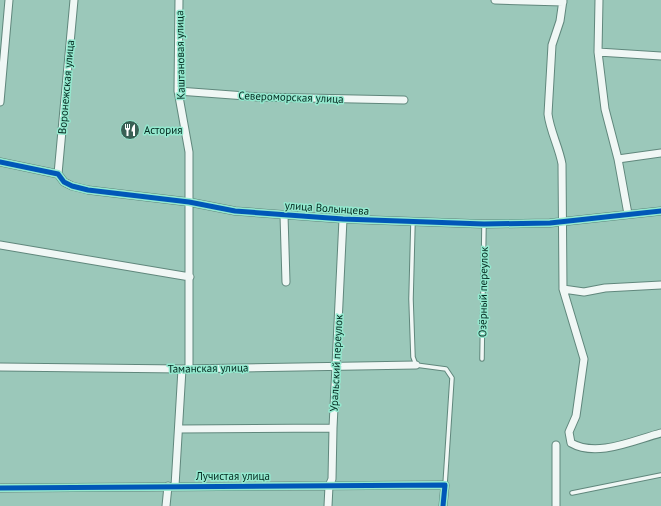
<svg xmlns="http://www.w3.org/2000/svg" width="661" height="506" font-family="'PT Sans',sans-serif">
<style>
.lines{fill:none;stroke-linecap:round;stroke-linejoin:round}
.service-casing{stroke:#60877c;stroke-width:5.5}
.minor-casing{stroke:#60877c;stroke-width:9}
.service{stroke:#f0f7f5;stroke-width:3.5}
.minor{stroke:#f0f7f5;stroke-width:7}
.cycleway-casing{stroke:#94e9cf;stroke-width:8}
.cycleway{stroke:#0057b8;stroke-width:5}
.labels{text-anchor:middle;stroke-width:3;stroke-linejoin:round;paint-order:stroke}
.street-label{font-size:11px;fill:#03291f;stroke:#94e9cf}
.poi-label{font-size:11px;fill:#03291f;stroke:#94e9cf;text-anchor:start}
</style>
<rect width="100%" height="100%" fill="#9bc8ba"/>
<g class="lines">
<g class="service-casing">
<path id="service" d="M413,222L411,299L413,357L416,365L446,369L452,378L445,485
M482,359L484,224
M572,493L661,475"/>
</g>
<g class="minor-casing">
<path id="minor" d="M179,0L178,91L189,152V369
M495,0L563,2
M563,0L560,21L552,45L548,114C550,131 559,147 562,164L563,289L584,292L605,288L661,285
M599,0L598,52L605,109L618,159L628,214
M598,52L661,56
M178,91L258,97L404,100
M0,102L9,0
M618,159L661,153
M0,162L58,174L64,182L72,186L88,190L189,202L235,211L343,219L484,224L550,223L661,211
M58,174L74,0
M284,215L286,282
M0,245L190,277
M563,289L584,359L576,416L569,432L571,443C597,458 634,440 661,433
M0,367L182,369L416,365
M179,429L333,428
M175,486L182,369
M0,488L445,485L443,506
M166,506L168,486
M328,506L329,486L332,479L333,428L343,219
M556,506V445"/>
</g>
<use href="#service" class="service"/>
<use href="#minor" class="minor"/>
<g class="cycleway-casing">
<path id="cycleway" d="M0,162L58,174L64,182L72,186L88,190L189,202L235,211L343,219L484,224L550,223L661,211
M0,488L445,485L443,506"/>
</g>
<use href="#cycleway" class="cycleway"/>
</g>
<defs>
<g id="restaurant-disc" transform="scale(1)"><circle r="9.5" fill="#386155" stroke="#94e9cf"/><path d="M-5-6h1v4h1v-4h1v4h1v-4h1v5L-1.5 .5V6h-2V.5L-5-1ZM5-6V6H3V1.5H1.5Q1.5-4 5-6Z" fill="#fff"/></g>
</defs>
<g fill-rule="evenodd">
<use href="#restaurant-disc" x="130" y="130"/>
</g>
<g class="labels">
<g class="street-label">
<text transform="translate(180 55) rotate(-91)" y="4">Каштановая улица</text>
<text transform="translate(66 87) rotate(-85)" y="4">Воронежская улица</text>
<text transform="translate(291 97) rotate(2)" y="4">Североморская улица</text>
<text transform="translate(327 208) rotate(4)" y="4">улица Волынцева</text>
<text transform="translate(483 292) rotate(-89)" y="4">Озёрный переулок</text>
<text transform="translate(336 363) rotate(-87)" y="4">Уральский переулок</text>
<text transform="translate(208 368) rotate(-1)" y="4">Таманская улица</text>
<text x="233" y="480">Лучистая улица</text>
</g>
<g class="poi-label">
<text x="144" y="134">Астория</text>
</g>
</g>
</svg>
